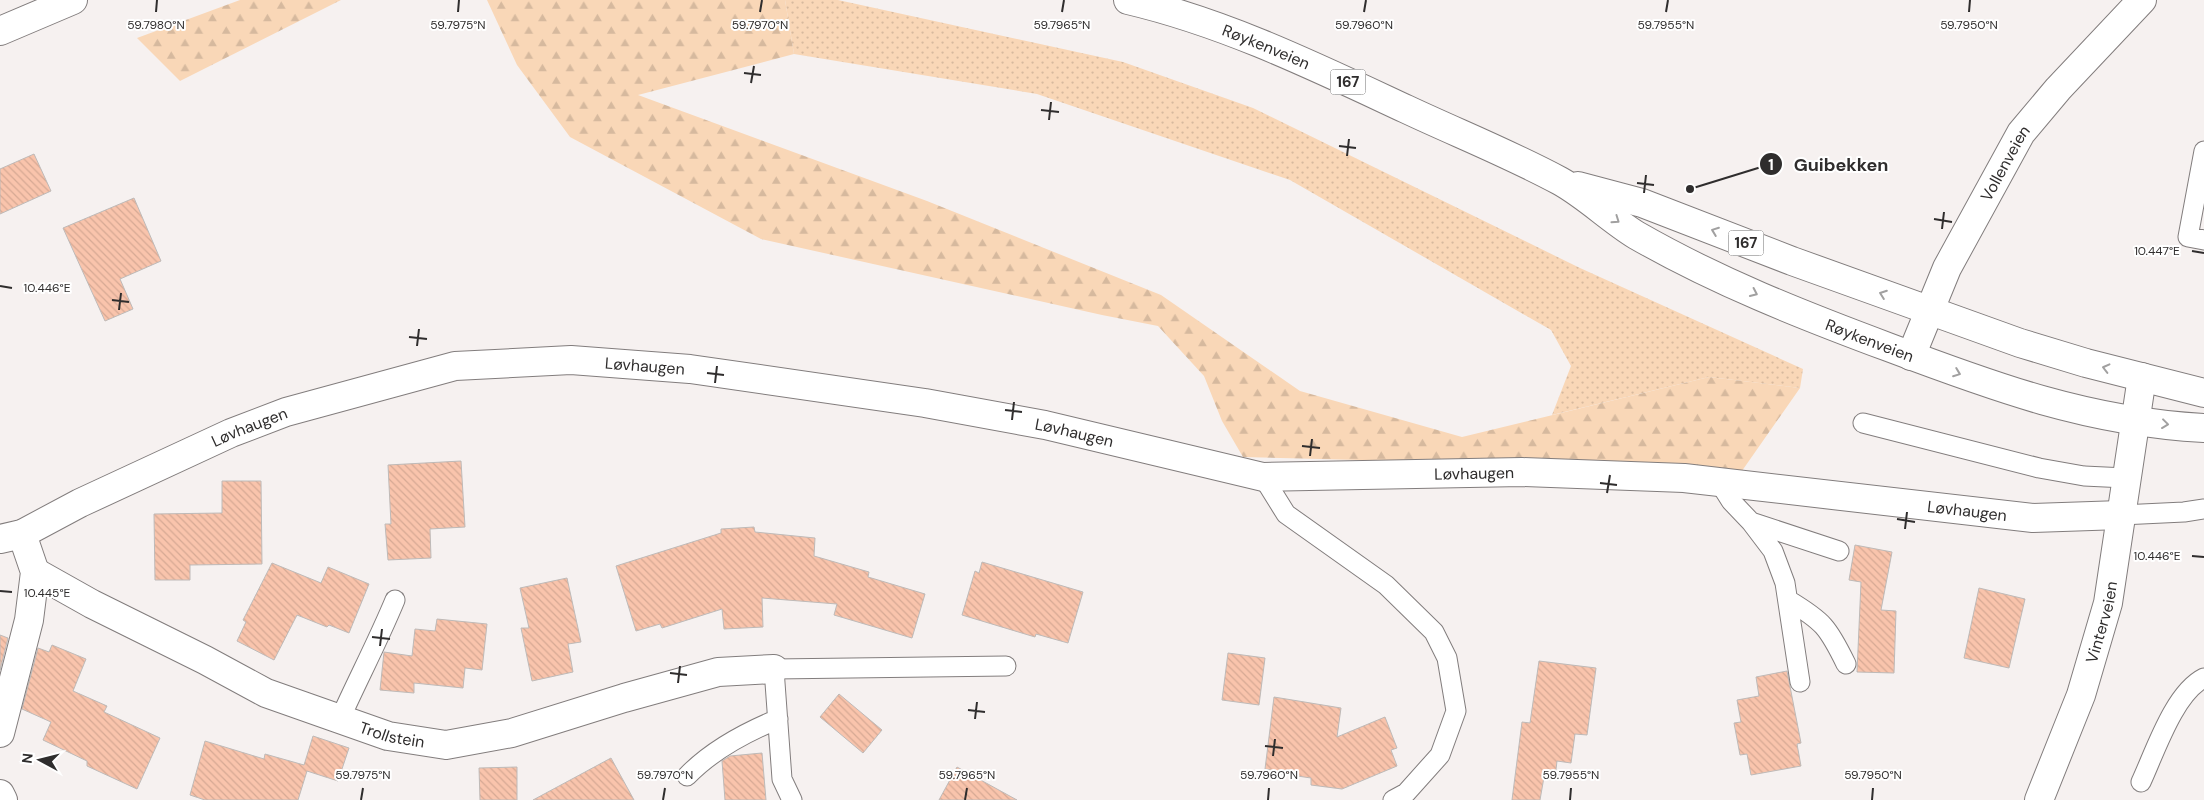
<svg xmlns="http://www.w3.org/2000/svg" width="2204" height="800" font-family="'DM Sans',sans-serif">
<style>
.grass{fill:url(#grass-dots)}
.forest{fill:url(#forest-firs)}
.building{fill:url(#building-back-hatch);stroke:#bebab8}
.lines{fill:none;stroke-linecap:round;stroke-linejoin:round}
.service-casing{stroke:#827d7d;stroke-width:21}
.minor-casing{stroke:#827d7d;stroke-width:30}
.secondary-casing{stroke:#827d7d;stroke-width:30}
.primary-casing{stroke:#827d7d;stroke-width:30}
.service{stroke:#fff;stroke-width:19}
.minor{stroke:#fff;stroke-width:28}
.secondary{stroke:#fff;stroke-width:28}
.primary{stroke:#fff;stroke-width:28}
.oneway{stroke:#a1a0a0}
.ticks{fill:none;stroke:#2f2d2d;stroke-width:2}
.labels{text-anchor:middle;stroke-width:4;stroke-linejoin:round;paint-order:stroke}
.shield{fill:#fff;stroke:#6d6c6c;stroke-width:1}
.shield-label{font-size:15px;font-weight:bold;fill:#2f2d2d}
.street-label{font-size:16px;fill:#2f2d2d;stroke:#fff}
.ticks-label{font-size:12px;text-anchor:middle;fill:#2f2d2d;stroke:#fff;stroke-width:4;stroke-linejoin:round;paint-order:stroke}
.leader{fill:none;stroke:#2f2d2d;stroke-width:2}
.callout-dot{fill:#2f2d2d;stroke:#fff;stroke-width:2}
.mark-label{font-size:15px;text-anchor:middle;font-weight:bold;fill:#fff}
.callout-label{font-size:18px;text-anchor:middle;font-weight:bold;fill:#2f2d2d;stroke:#fff;stroke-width:4;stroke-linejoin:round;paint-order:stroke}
</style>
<defs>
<pattern id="grass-dots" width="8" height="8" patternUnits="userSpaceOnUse" patternTransform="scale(1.25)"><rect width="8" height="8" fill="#f9d7b7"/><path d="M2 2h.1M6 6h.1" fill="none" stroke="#d6b99e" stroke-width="1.8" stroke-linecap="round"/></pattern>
<pattern id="forest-firs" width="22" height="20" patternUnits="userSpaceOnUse" patternTransform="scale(1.25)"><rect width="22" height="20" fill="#f9d7b7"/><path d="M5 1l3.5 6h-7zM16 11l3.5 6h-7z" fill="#d6b99e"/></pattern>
<pattern id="building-back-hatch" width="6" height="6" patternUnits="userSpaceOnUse" patternTransform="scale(1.25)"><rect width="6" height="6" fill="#f9c4ac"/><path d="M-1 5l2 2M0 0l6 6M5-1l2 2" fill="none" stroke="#d6a994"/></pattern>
</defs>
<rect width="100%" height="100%" fill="#f6f1f0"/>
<path class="grass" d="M785,0H838L1123,62L1253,108L1580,268L1803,369L1800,388L1709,377L1552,415L1571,366L1551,330L1290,180L1037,94L794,54Z"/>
<path class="forest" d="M240,0H341L180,81L137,38Z
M487,0H785L794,54L638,95L927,201L1161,295L1300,391L1462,437L1709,377L1800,388L1737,478L1518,464L1243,457L1222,421L1204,376L1158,326L1102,315L761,239L570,137L517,65Z"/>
<path class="building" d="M34,154L51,191L0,214V169Z
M134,198L161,261L120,279L133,309L105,321L63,228Z
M461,461L465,527L430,529L431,558L388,560L385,524H391L388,465Z
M222,481H261L262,564L190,565V580H155L154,514L222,513Z
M754,527L755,532L815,538L814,556L869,572L868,577L925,594L912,638L834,615L837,604L762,598L763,627L724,629L722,609L662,628L660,624L636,631L616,566L721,533V529Z
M1855,545L1892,552L1881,610L1896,611L1894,673L1857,672L1861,582L1849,580Z
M982,562L1083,592L1068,643L1036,634L1035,637L962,615L975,571L979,573Z
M272,563L321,583L328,567L369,584L349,633L329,625L327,627L297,615L274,660L237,641L246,622L243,620Z
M567,578L581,642L568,644L573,672L532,681L521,628H529L520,588Z
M1979,588L2025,599L2009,668L1964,658Z
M437,619L487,624L482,670L465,668L463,688L414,683V693L380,690L384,652L412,656L415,629L435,631Z
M0,635L8,638L0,670Z
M52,645L86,659L73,691L107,706L104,712L160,738L137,789L87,766V761L43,740L51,722L22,709L38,648L49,652Z
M1228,653L1265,658L1259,705L1222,700Z
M1539,661L1596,668L1587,735L1575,734L1571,763L1557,761L1555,778L1544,777L1540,800H1512L1522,722L1530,723Z
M1787,671L1801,743L1797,744L1801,766L1751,775L1747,754L1740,755L1734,723L1741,722L1737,700L1759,696L1756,677Z
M839,694L882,730L863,753L820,717Z
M1274,697L1341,708L1337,737L1385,717L1397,748L1391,750L1397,766L1342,789L1311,785V778L1270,772L1271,770L1265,769Z
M313,736L349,748L338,781L307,771L298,800H205L190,795L205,741L264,759L265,754L304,765Z
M762,753L766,800H725L722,761L730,756Z
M611,758L634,800H533Z
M517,767V800H480L479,768Z
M957,767L1017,800H939Z"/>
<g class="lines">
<g class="service-casing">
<path id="service" d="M2204,151L2188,237L2204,240
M1863,423L2039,468L2084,476L2126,478
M1263,477L1286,514L1386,585L1434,632L1447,658L1456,711L1440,755L1406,793L1393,800
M1719,482L1731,501L1751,522L1773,551L1785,583L1800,682
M2121,515L2184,512L2204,509
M1751,522L1839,551
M1788,600C1823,621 1828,627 1846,664
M340,719C358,679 378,641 395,600
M687,776C712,750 744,733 778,719
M2141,782C2155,752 2174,693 2204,678
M792,800L782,779L774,669L1006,666"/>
</g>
<g class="minor-casing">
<g id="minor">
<path id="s1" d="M0,539L22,534L80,503L231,433L286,412L455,366L571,360L690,369L925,403L1045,425L1263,477L1522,472L1684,478L2033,518L2121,515"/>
<path id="s2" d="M35,572L92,604L205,660L266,693L388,736L446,745L512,733L624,698L718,672L774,669"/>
<path d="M0,733L29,620L35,572L22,534"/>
<path d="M0,794L3,800"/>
<path id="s3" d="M2039,800L2081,695L2108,603L2142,377"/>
</g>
</g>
<g class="secondary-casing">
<g id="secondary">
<path id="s4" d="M1911,356L1947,268L2021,133L2058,89L2142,0"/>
</g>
</g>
<g class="primary-casing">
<g id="primary">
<path id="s5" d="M1128,0C1226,23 1316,67 1406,109C1457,133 1510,154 1560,181C1587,196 1610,219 1636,235C1716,281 1802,315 1888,347C1994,387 2089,422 2204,428"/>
<path d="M0,31L73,0"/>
<path d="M1578,186L1642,203L1792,261L2020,343L2086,363L2204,393"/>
</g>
</g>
<use href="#service" class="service"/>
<use href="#minor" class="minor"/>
<use href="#secondary" class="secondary"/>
<use href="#primary" class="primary"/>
</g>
<defs><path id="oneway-chevron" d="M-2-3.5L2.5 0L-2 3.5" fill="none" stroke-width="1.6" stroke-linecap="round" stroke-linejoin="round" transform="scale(1.25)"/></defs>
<g class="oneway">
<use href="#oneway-chevron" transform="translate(1616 220) rotate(35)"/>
<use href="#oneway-chevron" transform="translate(1715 231) rotate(-159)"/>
<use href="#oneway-chevron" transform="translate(1754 293) rotate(25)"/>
<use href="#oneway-chevron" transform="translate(1883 294) rotate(-160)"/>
<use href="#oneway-chevron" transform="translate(2106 368) rotate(-166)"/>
<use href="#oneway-chevron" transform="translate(1957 373) rotate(21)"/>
<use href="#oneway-chevron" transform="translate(2165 424) rotate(7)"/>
</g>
<path class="ticks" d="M156,12L157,0M458,12L459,0M760,12L762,0M1062,12L1064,0M1364,12L1366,0M1666,12L1668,0M1969,12L1970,0M744,73L761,75M751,83L754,66M1041,110L1059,112M1049,120L1051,102M1339,146L1356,148M1347,156L1349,139M1637,183L1654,185M1644,193L1646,175M1934,219L1952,222M1942,229L1944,212M2192,251L2204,253M0,286L12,288M112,300L129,302M119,310L121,293M409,337L427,339M417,346L419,329M707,373L724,375M715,383L717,366M1005,410L1022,412M1012,420L1014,402M1302,446L1320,448M1310,456L1312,439M1600,483L1617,485M1607,493L1610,475M1897,519L1915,522M1905,529L1907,512M2192,556L2204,557M0,591L12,592M372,637L390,639M380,646L382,629M670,673L687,675M678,683L680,666M968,710L985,712M975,719L977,702M1265,746L1283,748M1273,756L1275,739M361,800L363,788M663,800L665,788M965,800L967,788M1268,800L1269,788M1570,800L1571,788M1872,800L1873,788"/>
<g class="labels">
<g class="shield">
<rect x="1330.5" y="69.5" width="35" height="25" rx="4"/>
<rect x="1728.5" y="230.5" width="35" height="25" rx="4"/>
</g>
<g class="shield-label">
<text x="1348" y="87">167</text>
<text x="1746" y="248">167</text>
</g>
<g class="street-label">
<text dy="6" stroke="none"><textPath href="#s5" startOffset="146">Røykenveien</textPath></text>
<text dy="6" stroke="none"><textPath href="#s4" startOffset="215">Vollenveien</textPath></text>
<text dy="6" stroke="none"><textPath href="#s5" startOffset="819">Røykenveien</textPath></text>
<text dy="6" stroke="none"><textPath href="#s1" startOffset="679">Løvhaugen</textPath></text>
<text dy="6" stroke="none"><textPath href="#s1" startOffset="274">Løvhaugen</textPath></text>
<text dy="6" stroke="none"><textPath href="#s1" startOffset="1114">Løvhaugen</textPath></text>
<text dy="6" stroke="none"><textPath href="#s1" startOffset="1519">Løvhaugen</textPath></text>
<text dy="6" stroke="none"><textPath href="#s1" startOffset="2014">Løvhaugen</textPath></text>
<text dy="6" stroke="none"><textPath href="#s3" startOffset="189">Vinterveien</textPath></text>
<text dy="6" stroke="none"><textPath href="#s2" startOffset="394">Trollstein</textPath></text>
</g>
</g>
<g class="ticks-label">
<text x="156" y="29">59.7980°N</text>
<text x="458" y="29">59.7975°N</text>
<text x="760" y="29">59.7970°N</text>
<text x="1062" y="29">59.7965°N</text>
<text x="1364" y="29">59.7960°N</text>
<text x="1666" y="29">59.7955°N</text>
<text x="1969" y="29">59.7950°N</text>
<text x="2157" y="255">10.447°E</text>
<text x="47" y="292">10.446°E</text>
<text x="2157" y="560">10.446°E</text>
<text x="47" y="597">10.445°E</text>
<text x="363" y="779">59.7975°N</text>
<text x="665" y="779">59.7970°N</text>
<text x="967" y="779">59.7965°N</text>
<text x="1269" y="779">59.7960°N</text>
<text x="1571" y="779">59.7955°N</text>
<text x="1873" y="779">59.7950°N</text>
</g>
<path class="leader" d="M1690 189L1771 164"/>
<g class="callout-dot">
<circle cx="1690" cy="189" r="5"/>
<circle cx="1771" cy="164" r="12"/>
</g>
<g class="mark-label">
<text x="1771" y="170">1</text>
</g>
<g class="callout-label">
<text x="1841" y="171">Guibekken</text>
</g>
<g transform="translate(40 760) rotate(277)" stroke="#ffffff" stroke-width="4" paint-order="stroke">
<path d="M0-4L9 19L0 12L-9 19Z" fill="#2f2d2d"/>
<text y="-8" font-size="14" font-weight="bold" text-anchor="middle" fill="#2f2d2d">N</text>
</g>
</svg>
